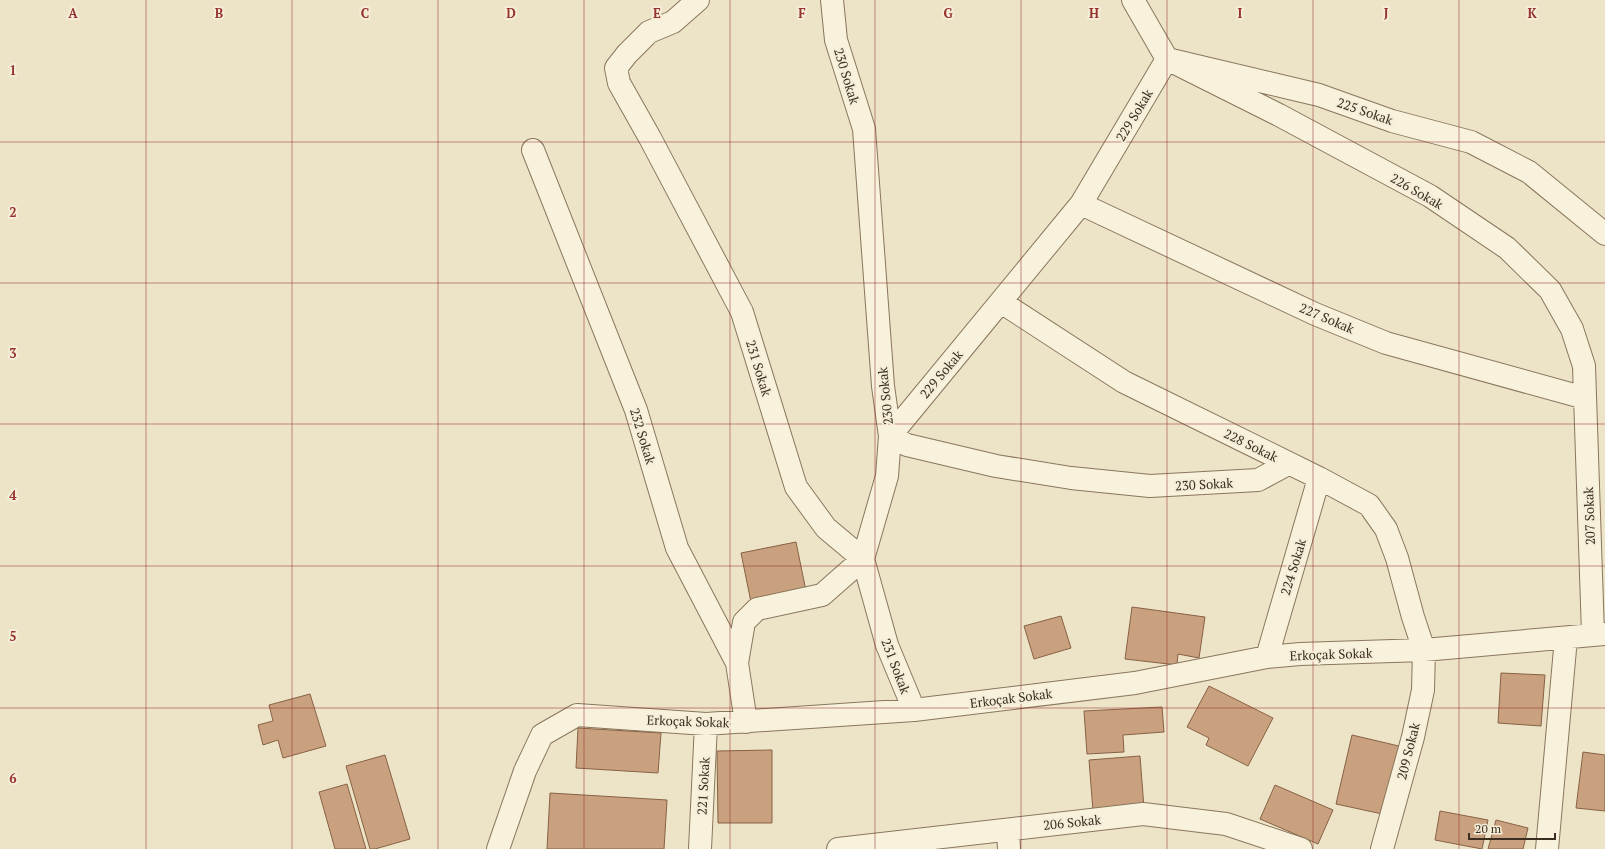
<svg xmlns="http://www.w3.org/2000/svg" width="1605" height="849" font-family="'PT Serif',serif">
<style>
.building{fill:#caa17f;stroke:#876144}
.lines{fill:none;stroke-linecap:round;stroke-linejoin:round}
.street-casing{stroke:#89765d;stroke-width:24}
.street{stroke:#f8f1db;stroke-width:22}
.grid{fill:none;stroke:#95332f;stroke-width:1;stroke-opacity:0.55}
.labels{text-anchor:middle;stroke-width:4;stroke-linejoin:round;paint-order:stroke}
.street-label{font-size:13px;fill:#392e20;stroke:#f5edd7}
.grid-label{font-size:13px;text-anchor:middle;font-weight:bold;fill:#95332f;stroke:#f5edd7;stroke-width:4;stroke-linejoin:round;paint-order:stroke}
</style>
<rect width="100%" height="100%" fill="#ede4c8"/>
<path class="building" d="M796,542L806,591L751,602L741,553Z
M1132,607L1205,617L1199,658L1178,654L1177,665L1125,659Z
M1061,616L1071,648L1034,659L1024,626Z
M1501,673L1545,675L1541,726L1498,723Z
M1209,686L1273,718L1248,766L1206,745L1209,738L1187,727Z
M310,694L326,746L283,758L278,740L263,745L258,725L273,721L269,705Z
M1162,707L1164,732L1123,735L1124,752L1087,754L1084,711Z
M578,728L661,733L658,773L576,768Z
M1352,735L1403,747L1387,815L1336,804Z
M772,750V823H718L717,751Z
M1583,752L1605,755V811L1576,808Z
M385,755L410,839L375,849H370L346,766Z
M1140,756L1144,808L1093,811L1089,760Z
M347,784L366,849H335L319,792Z
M1275,785L1333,810L1318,844L1260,819Z
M550,793L667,800L664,849H547Z
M1440,811L1488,820L1482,849L1435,840Z
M1496,820L1528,828L1523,849H1488Z"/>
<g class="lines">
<g class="street-casing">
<path id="street" d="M698,0L673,22L649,32L627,54L616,68L619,83L650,138L742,312L796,487L826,528L863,559L887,645L914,710
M832,0L836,40L864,129L883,386L890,436L907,445L996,466L1071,478L1150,486L1258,480L1288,464
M1133,0L1167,59L1319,95L1392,121L1471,142L1529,172L1605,234
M1167,59L1279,115L1430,196L1507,248L1550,290L1572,329L1584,366L1593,634
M533,150L636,410L677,548L737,663L746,722
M1081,204L1315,314L1386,343L1585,398
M1001,302L1124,382L1319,478L1369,505L1386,529L1397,558L1413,617L1424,650L1423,690L1413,737L1382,849
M1267,657L1319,478
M737,663L744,622L757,609L822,595L863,559L887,476L890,436L1081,204L1167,59
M1008,830L1009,849
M498,849L525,771L542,735L577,715L706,724L914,710L1135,683L1267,657L1300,654L1424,650L1605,634
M700,849L706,724
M838,849L1143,814L1226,824L1301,849
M1547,849L1566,638"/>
</g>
<use href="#street" class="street"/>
</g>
<path class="grid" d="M146,0V849M292,0V849M438,0V849M584,0V849M730,0V849M875,0V849M1021,0V849M1167,0V849M1313,0V849M1459,0V849M0,142H1605M0,283H1605M0,424H1605M0,566H1605M0,708H1605"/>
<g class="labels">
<g class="street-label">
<text transform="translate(847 76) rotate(73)" y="5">230 Sokak</text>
<text transform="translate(1365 111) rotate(19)" y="5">225 Sokak</text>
<text transform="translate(1134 115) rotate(-59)" y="5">229 Sokak</text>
<text transform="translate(1417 191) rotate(30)" y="5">226 Sokak</text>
<text transform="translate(1327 318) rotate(23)" y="5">227 Sokak</text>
<text transform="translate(759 368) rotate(73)" y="5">231 Sokak</text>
<text transform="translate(941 374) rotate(-50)" y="5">229 Sokak</text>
<text transform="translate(885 396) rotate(-96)" y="5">230 Sokak</text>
<text transform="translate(643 436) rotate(73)" y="5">232 Sokak</text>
<text transform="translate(1251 445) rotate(26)" y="5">228 Sokak</text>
<text transform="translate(1204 484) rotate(-3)" y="5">230 Sokak</text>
<text transform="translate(1589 516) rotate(-92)" y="5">207 Sokak</text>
<text transform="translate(1293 567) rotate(-73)" y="5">224 Sokak</text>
<text transform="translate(1331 654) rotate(-2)" y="5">Erkoçak Sokak</text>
<text transform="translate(896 666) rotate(69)" y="5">231 Sokak</text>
<text transform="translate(1011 698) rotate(-7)" y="5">Erkoçak Sokak</text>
<text transform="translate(688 721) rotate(2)" y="5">Erkoçak Sokak</text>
<text transform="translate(1408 751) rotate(-76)" y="5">209 Sokak</text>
<text transform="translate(703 786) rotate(-87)" y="5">221 Sokak</text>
<text transform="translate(1072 822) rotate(-6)" y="5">206 Sokak</text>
</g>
</g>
<g class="grid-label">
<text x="73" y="18">A</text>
<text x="219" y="18">B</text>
<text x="365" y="18">C</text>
<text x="511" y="18">D</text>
<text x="657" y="18">E</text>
<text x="802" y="18">F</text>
<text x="948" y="18">G</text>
<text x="1094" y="18">H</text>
<text x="1240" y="18">I</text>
<text x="1386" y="18">J</text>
<text x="1532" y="18">K</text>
<text x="13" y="75">1</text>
<text x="13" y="217">2</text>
<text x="13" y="358">3</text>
<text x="13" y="500">4</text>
<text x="13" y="641">5</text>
<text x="13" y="783">6</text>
</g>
<path d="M1469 833v6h86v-6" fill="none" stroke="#392e20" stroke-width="2"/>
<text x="1475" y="833" font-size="12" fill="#392e20" stroke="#f5edd7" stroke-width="3" paint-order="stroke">20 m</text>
</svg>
